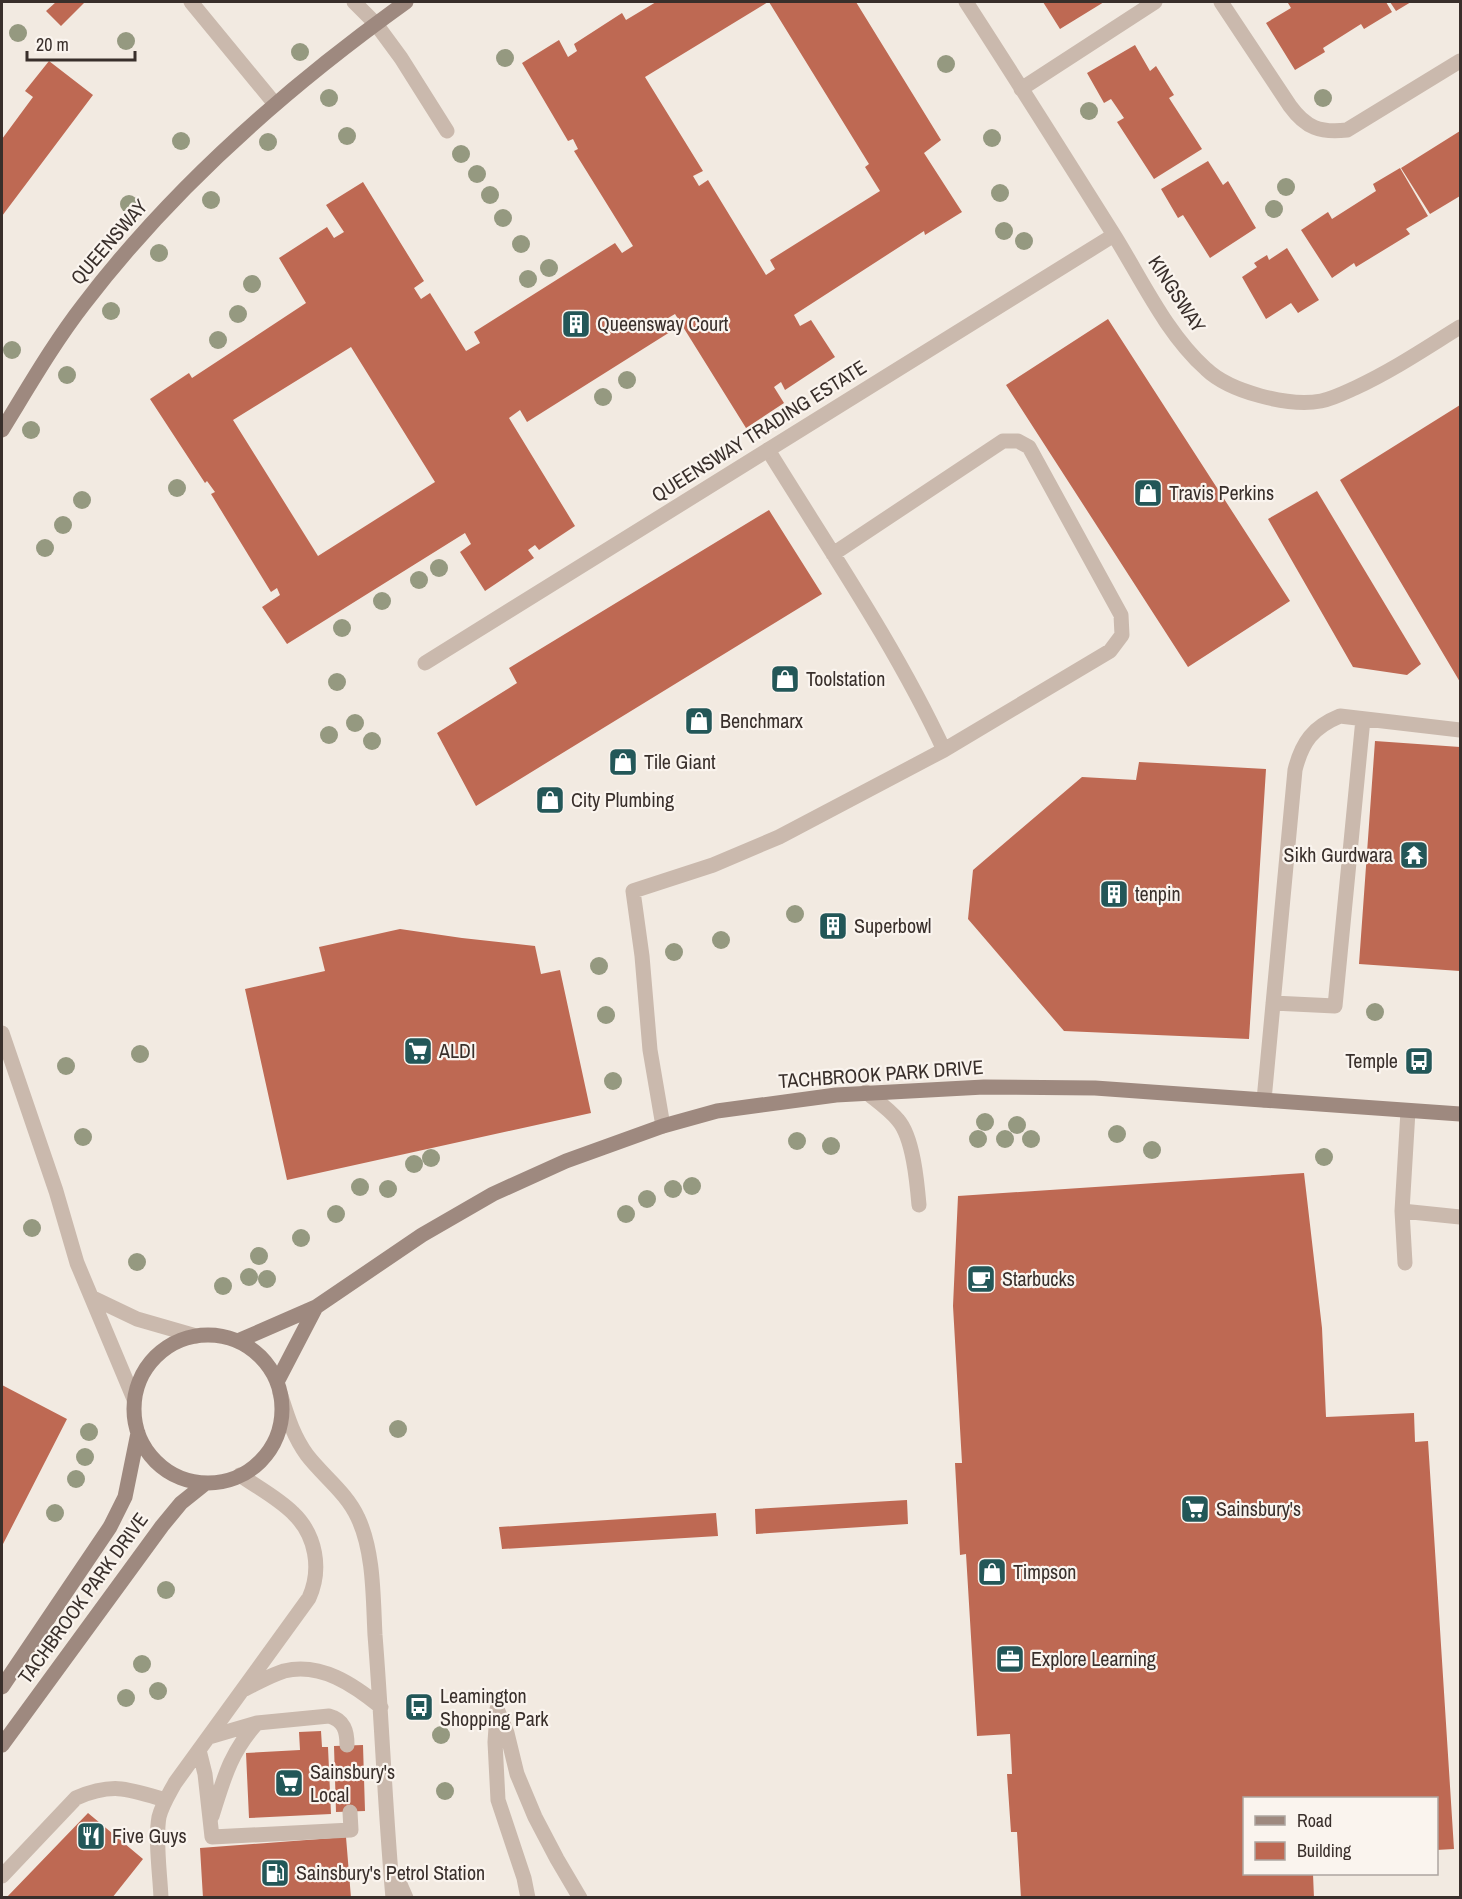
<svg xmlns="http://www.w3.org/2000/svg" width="1462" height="1899" font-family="'Archivo Narrow',sans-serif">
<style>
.building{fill:#be6953;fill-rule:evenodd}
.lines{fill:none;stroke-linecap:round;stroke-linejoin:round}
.lane{stroke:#cab9ad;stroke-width:15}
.street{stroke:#cab9ad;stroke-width:15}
.secondary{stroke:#9e897f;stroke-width:15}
.tree{fill:#959980}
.labels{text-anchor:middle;stroke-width:4.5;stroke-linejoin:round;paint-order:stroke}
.street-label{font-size:20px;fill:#392f2b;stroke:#faf4ee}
.poi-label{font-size:20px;fill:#392f2b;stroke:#faf4ee;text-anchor:start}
</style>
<rect width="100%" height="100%" fill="#f2eae1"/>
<path class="building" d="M56,2H85L61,26L46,11Z
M656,2H768L645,77L703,171L693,176L699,186L708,180L766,275L775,269L770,260L880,191L865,167L869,164L769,2H856L941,140L924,153L962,212L925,235L924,231L794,315L800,326L811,320L835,357L785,390L781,382L774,387L784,403L746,428L675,314L663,321L670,332L527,422L520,410L509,418L575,526L539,550L535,545L528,550L534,558L485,591L460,552L471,544L465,533L287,644L262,607L280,595L277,588L271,592L211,494L215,492L207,481L205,483L150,399L189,373L192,378L306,303L279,258L327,227L334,238L344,232L326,205L363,182L424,281L414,288L421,299L430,293L466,351L480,343L474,332L615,243L622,253L633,246L574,151L578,149L573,139L568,141L522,63L559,40L568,57L577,51L574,44L622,13L626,20ZM351,347L435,482L318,556L233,420Z
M1043,2H1104L1060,29Z
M1290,2H1386L1392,12L1364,29L1361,24L1323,48L1325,52L1295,70L1266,23L1291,8L1288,3Z
M1390,2H1411L1396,11Z
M1135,45L1150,71L1156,66L1174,95L1169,98L1202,149L1154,179L1117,122L1124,118L1111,99L1104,103L1087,73Z
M49,61L93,95L2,216V139L33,97L25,91Z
M1460,131V196L1430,214L1401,168Z
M1208,161L1223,185L1228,181L1256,228L1210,258L1183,215L1178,218L1161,189Z
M1400,168L1428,216L1406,229L1410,234L1356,267L1354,263L1332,278L1301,230L1328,212L1332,219L1376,191L1373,184Z
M1287,248L1319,300L1298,313L1291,303L1266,319L1242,277L1257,267L1254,263L1267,255L1269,260Z
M1108,319L1290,601L1188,667L1006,385Z
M1460,405V682L1340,480Z
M1317,491L1421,664L1407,675L1353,667L1268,519Z
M769,510L822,594L476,806L437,733L517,683L509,668Z
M1375,741L1460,747V971L1359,964Z
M1139,762L1266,769L1249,1039L1064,1031L968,919L973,870L1082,777L1136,780Z
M839,917L842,931L827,934L824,921Z
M400,929L462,938L535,946L541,974L560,970L591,1113L287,1180L245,989L325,971L319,947Z
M1304,1173L1322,1328L1326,1417L1414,1413L1415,1442L1428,1441L1454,1849L1436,1850V1798H1244V1874H1313L1314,1898H1021L1017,1832H1011L1007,1774H1012L1010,1734L977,1736L966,1554L960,1555L955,1463H962L953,1306L958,1196Z
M2,1385L67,1419L2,1546Z
M907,1500L908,1524L756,1534L755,1509Z
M716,1513L718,1536L502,1549L499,1527Z
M321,1731L322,1747H328L331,1814L249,1818L246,1753L300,1750L299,1732Z
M363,1745L365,1811L336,1812L334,1746Z
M88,1813L143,1859L112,1898H6Z
M346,1837L351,1898H203L200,1848Z"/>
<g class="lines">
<path class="lane" d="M376,24L401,58L447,131
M768,450C829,549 895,645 944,750
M1273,1003L1335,1006L1363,719
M2,1033L56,1191L77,1263L134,1399
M866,1092C877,1101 889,1109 898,1120C913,1137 917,1182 919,1205
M1264,1100L1295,770C1302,742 1313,727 1340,716L1460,730
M1408,1111L1402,1211L1460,1217
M663,1126L650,1050L642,956L633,891L713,865L779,837L944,750L1110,651L1122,635L1121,615L1029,447L1018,441H1003L833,554
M1402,1211L1405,1263
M93,1298L137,1319L196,1336
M280,1393C287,1415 293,1436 307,1455C323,1476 347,1493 358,1518C374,1552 373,1598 375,1635C382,1722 385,1810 393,1898
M245,1689C257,1683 271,1675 284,1671C321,1662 354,1685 381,1707
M497,1709L507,1733L517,1774L535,1817L557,1859L580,1898
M497,1713L495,1742L498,1800L524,1878L528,1898
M209,1737L257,1723L329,1716C344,1720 347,1731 347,1745
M199,1750L205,1774L212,1837L351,1830L350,1812
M212,1816C224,1778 230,1753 257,1723
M396,1875L406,1898
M2,1876L76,1798C113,1782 129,1789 165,1800
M161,1898C160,1874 155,1840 159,1817C162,1805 169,1794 175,1783L309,1598C322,1569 316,1535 293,1513C278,1498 257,1487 240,1475"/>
<path class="street" d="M191,2L275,104
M354,2L376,24
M966,2C1016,79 1065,157 1114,235C1142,280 1166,333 1206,369C1230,392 1289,407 1321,401C1332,399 1344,393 1355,388C1392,371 1426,348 1460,327
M1221,2L1290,106C1306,128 1320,133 1347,130L1460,61
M1021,89L1155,2
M425,663L1114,235"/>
<path class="secondary" d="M2,430C28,388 53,344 84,304C174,186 286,88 406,2
M134 1409a74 74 0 1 1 148 0a74 74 0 1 1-148 0Z
M238,1341L316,1307L422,1235L493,1194L566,1161L663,1126L717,1111L836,1095L984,1087L1095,1088L1460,1114
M277,1382L316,1307
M2,1687L110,1527L125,1497L138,1433
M2,1745L162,1526L181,1503L206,1483"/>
</g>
<g class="tree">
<circle cx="18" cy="33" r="9"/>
<circle cx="126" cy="41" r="9"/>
<circle cx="300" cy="52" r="9"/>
<circle cx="505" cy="58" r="9"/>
<circle cx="946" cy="64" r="9"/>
<circle cx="329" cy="98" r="9"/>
<circle cx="1323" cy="98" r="9"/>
<circle cx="1089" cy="111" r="9"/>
<circle cx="347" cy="136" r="9"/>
<circle cx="992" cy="138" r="9"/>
<circle cx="181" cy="141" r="9"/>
<circle cx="268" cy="142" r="9"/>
<circle cx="461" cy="154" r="9"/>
<circle cx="477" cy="174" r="9"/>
<circle cx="1286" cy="187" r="9"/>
<circle cx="1000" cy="193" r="9"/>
<circle cx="490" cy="195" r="9"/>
<circle cx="211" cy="200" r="9"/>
<circle cx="129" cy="204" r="9"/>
<circle cx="1274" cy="209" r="9"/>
<circle cx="503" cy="218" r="9"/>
<circle cx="1004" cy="231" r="9"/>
<circle cx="1024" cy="241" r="9"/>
<circle cx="521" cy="244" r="9"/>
<circle cx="159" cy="253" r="9"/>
<circle cx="549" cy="268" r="9"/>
<circle cx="528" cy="279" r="9"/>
<circle cx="252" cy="284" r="9"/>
<circle cx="111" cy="311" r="9"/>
<circle cx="238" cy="314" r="9"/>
<circle cx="218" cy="340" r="9"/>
<circle cx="12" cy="350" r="9"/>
<circle cx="67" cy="375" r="9"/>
<circle cx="627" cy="380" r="9"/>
<circle cx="603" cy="397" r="9"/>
<circle cx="31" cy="430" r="9"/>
<circle cx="177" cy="488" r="9"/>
<circle cx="82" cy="500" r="9"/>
<circle cx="63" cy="525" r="9"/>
<circle cx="45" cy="548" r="9"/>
<circle cx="439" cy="568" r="9"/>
<circle cx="419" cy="580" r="9"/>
<circle cx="382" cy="601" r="9"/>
<circle cx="342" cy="628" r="9"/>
<circle cx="337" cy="682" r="9"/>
<circle cx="355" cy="723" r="9"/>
<circle cx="329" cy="735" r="9"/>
<circle cx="372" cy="741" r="9"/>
<circle cx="795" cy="914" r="9"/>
<circle cx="721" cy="940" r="9"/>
<circle cx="674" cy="952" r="9"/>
<circle cx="599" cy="966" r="9"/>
<circle cx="1375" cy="1012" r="9"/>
<circle cx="606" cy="1015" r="9"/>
<circle cx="140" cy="1054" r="9"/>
<circle cx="66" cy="1066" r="9"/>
<circle cx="613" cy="1081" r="9"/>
<circle cx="985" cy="1122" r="9"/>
<circle cx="1017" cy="1125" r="9"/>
<circle cx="1117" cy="1134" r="9"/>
<circle cx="83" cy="1137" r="9"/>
<circle cx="978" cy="1139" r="9"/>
<circle cx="1005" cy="1139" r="9"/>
<circle cx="1031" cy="1139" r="9"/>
<circle cx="797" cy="1141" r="9"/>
<circle cx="831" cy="1146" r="9"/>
<circle cx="1152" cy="1150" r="9"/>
<circle cx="1324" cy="1157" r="9"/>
<circle cx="431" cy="1158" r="9"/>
<circle cx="414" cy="1164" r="9"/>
<circle cx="692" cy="1186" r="9"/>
<circle cx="360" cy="1187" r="9"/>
<circle cx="388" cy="1189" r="9"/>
<circle cx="673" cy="1189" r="9"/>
<circle cx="647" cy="1199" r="9"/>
<circle cx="336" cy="1214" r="9"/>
<circle cx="626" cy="1214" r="9"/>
<circle cx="32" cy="1228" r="9"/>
<circle cx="301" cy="1238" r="9"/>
<circle cx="259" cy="1256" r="9"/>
<circle cx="137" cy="1262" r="9"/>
<circle cx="249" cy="1277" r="9"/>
<circle cx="267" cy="1279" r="9"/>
<circle cx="223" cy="1286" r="9"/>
<circle cx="398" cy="1429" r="9"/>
<circle cx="89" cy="1432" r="9"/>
<circle cx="85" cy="1457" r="9"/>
<circle cx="76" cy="1479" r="9"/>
<circle cx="55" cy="1513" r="9"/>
<circle cx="166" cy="1590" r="9"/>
<circle cx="142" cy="1664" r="9"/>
<circle cx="158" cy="1691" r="9"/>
<circle cx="126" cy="1698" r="9"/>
<circle cx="441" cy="1735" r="9"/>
<circle cx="445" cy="1791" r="9"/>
</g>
<defs>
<g id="building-square" transform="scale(1.5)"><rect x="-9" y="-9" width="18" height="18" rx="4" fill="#235758" stroke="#faf4ee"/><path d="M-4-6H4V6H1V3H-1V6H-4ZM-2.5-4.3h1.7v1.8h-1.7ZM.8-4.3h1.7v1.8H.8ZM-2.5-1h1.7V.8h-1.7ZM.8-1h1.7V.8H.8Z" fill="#fff"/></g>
<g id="shop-square" transform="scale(1.5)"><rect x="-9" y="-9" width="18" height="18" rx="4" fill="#235758" stroke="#faf4ee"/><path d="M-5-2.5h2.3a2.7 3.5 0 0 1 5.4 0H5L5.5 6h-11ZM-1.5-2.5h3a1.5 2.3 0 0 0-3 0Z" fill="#fff"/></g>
<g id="temple-square" transform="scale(1.5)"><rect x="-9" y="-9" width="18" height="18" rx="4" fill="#235758" stroke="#faf4ee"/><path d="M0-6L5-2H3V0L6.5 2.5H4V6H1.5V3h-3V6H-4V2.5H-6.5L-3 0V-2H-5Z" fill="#fff"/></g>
<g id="supermarket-square" transform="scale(1.5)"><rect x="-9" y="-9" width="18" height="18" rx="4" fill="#235758" stroke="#faf4ee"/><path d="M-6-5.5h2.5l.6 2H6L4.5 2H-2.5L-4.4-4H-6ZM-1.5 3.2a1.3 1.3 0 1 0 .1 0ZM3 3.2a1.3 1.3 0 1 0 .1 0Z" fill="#fff"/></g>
<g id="bus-square" transform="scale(1.5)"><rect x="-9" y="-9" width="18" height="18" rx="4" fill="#235758" stroke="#faf4ee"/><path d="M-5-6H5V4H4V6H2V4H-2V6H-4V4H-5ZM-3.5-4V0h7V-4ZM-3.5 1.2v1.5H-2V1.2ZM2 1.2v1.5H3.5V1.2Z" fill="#fff"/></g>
<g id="cafe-square" transform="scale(1.5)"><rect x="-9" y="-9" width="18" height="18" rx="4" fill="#235758" stroke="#faf4ee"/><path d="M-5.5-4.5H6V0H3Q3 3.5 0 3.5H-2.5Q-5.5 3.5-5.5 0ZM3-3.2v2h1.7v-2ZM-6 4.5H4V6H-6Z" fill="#fff"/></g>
<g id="office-square" transform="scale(1.5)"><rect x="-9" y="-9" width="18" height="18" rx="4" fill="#235758" stroke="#faf4ee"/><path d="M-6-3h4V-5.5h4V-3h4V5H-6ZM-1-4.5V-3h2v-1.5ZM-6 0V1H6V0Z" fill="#fff"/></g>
<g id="restaurant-square" transform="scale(1.5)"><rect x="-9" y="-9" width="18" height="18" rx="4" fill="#235758" stroke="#faf4ee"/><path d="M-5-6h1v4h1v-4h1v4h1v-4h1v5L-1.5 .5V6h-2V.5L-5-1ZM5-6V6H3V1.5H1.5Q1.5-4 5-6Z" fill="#fff"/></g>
<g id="fuel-square" transform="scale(1.5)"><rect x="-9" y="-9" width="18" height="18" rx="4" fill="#235758" stroke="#faf4ee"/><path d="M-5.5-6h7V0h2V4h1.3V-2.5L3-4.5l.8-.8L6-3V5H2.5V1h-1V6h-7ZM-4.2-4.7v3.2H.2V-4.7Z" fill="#fff"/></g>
</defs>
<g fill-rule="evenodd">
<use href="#building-square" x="576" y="324"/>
<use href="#shop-square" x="1148" y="493"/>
<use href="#shop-square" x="785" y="679"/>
<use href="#shop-square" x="699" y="721"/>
<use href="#shop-square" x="623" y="762"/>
<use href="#shop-square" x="550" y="800"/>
<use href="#temple-square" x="1414" y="855"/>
<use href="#building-square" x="1114" y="894"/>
<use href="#building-square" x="833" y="926"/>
<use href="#supermarket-square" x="418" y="1051"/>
<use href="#bus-square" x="1419" y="1061"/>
<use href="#cafe-square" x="981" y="1279"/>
<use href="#supermarket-square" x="1195" y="1509"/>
<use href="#shop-square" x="992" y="1572"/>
<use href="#office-square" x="1010" y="1659"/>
<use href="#bus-square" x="419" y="1707"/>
<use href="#supermarket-square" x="289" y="1783"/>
<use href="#restaurant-square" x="91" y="1836"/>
<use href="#fuel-square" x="275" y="1873"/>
</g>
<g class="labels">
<g class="street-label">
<text transform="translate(109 242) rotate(-49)" y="7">QUEENSWAY</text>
<text transform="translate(1177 294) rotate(57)" y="7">KINGSWAY</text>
<text transform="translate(759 431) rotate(-32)" y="7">QUEENSWAY TRADING ESTATE</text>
<text transform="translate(881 1074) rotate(-4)" y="7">TACHBROOK PARK DRIVE</text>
<text transform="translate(83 1598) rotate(-54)" y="7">TACHBROOK PARK DRIVE</text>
</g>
<g class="poi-label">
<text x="597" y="331">Queensway Court</text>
<text x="1169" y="500">Travis Perkins</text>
<text x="806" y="686">Toolstation</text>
<text x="720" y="728">Benchmarx</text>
<text x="644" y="769">Tile Giant</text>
<text x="571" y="807">City Plumbing</text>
<text x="1393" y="862" text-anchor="end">Sikh Gurdwara</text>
<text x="1135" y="901">tenpin</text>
<text x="854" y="933">Superbowl</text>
<text x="439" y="1058">ALDI</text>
<text x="1398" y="1068" text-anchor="end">Temple</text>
<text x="1002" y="1286">Starbucks</text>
<text x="1216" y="1516">Sainsbury's</text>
<text x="1013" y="1579">Timpson</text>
<text x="1031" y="1666">Explore Learning</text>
<text x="440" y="1703">Leamington<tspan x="440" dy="23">Shopping Park</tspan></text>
<text x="310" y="1779">Sainsbury's<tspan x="310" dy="23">Local</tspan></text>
<text x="112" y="1843">Five Guys</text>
<text x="296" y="1880">Sainsbury's Petrol Station</text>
</g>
</g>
<rect width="1462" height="1899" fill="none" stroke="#392f2b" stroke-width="6"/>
<rect x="1243" y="1797" width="195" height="78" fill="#faf4ee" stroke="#ada5a0" stroke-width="1.5"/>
<rect x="1255" y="1816" width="30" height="9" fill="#9e897f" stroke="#ada5a0" stroke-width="1.5"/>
<text x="1297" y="1827" font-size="18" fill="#392f2b">Road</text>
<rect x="1255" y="1842" width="30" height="18" fill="#be6953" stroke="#ada5a0" stroke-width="1.5"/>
<text x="1297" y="1857" font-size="18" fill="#392f2b">Building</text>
<path d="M27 51v9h108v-9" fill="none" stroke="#392f2b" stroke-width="3"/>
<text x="36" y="51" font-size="18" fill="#392f2b" stroke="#faf4ee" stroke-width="4.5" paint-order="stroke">20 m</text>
</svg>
